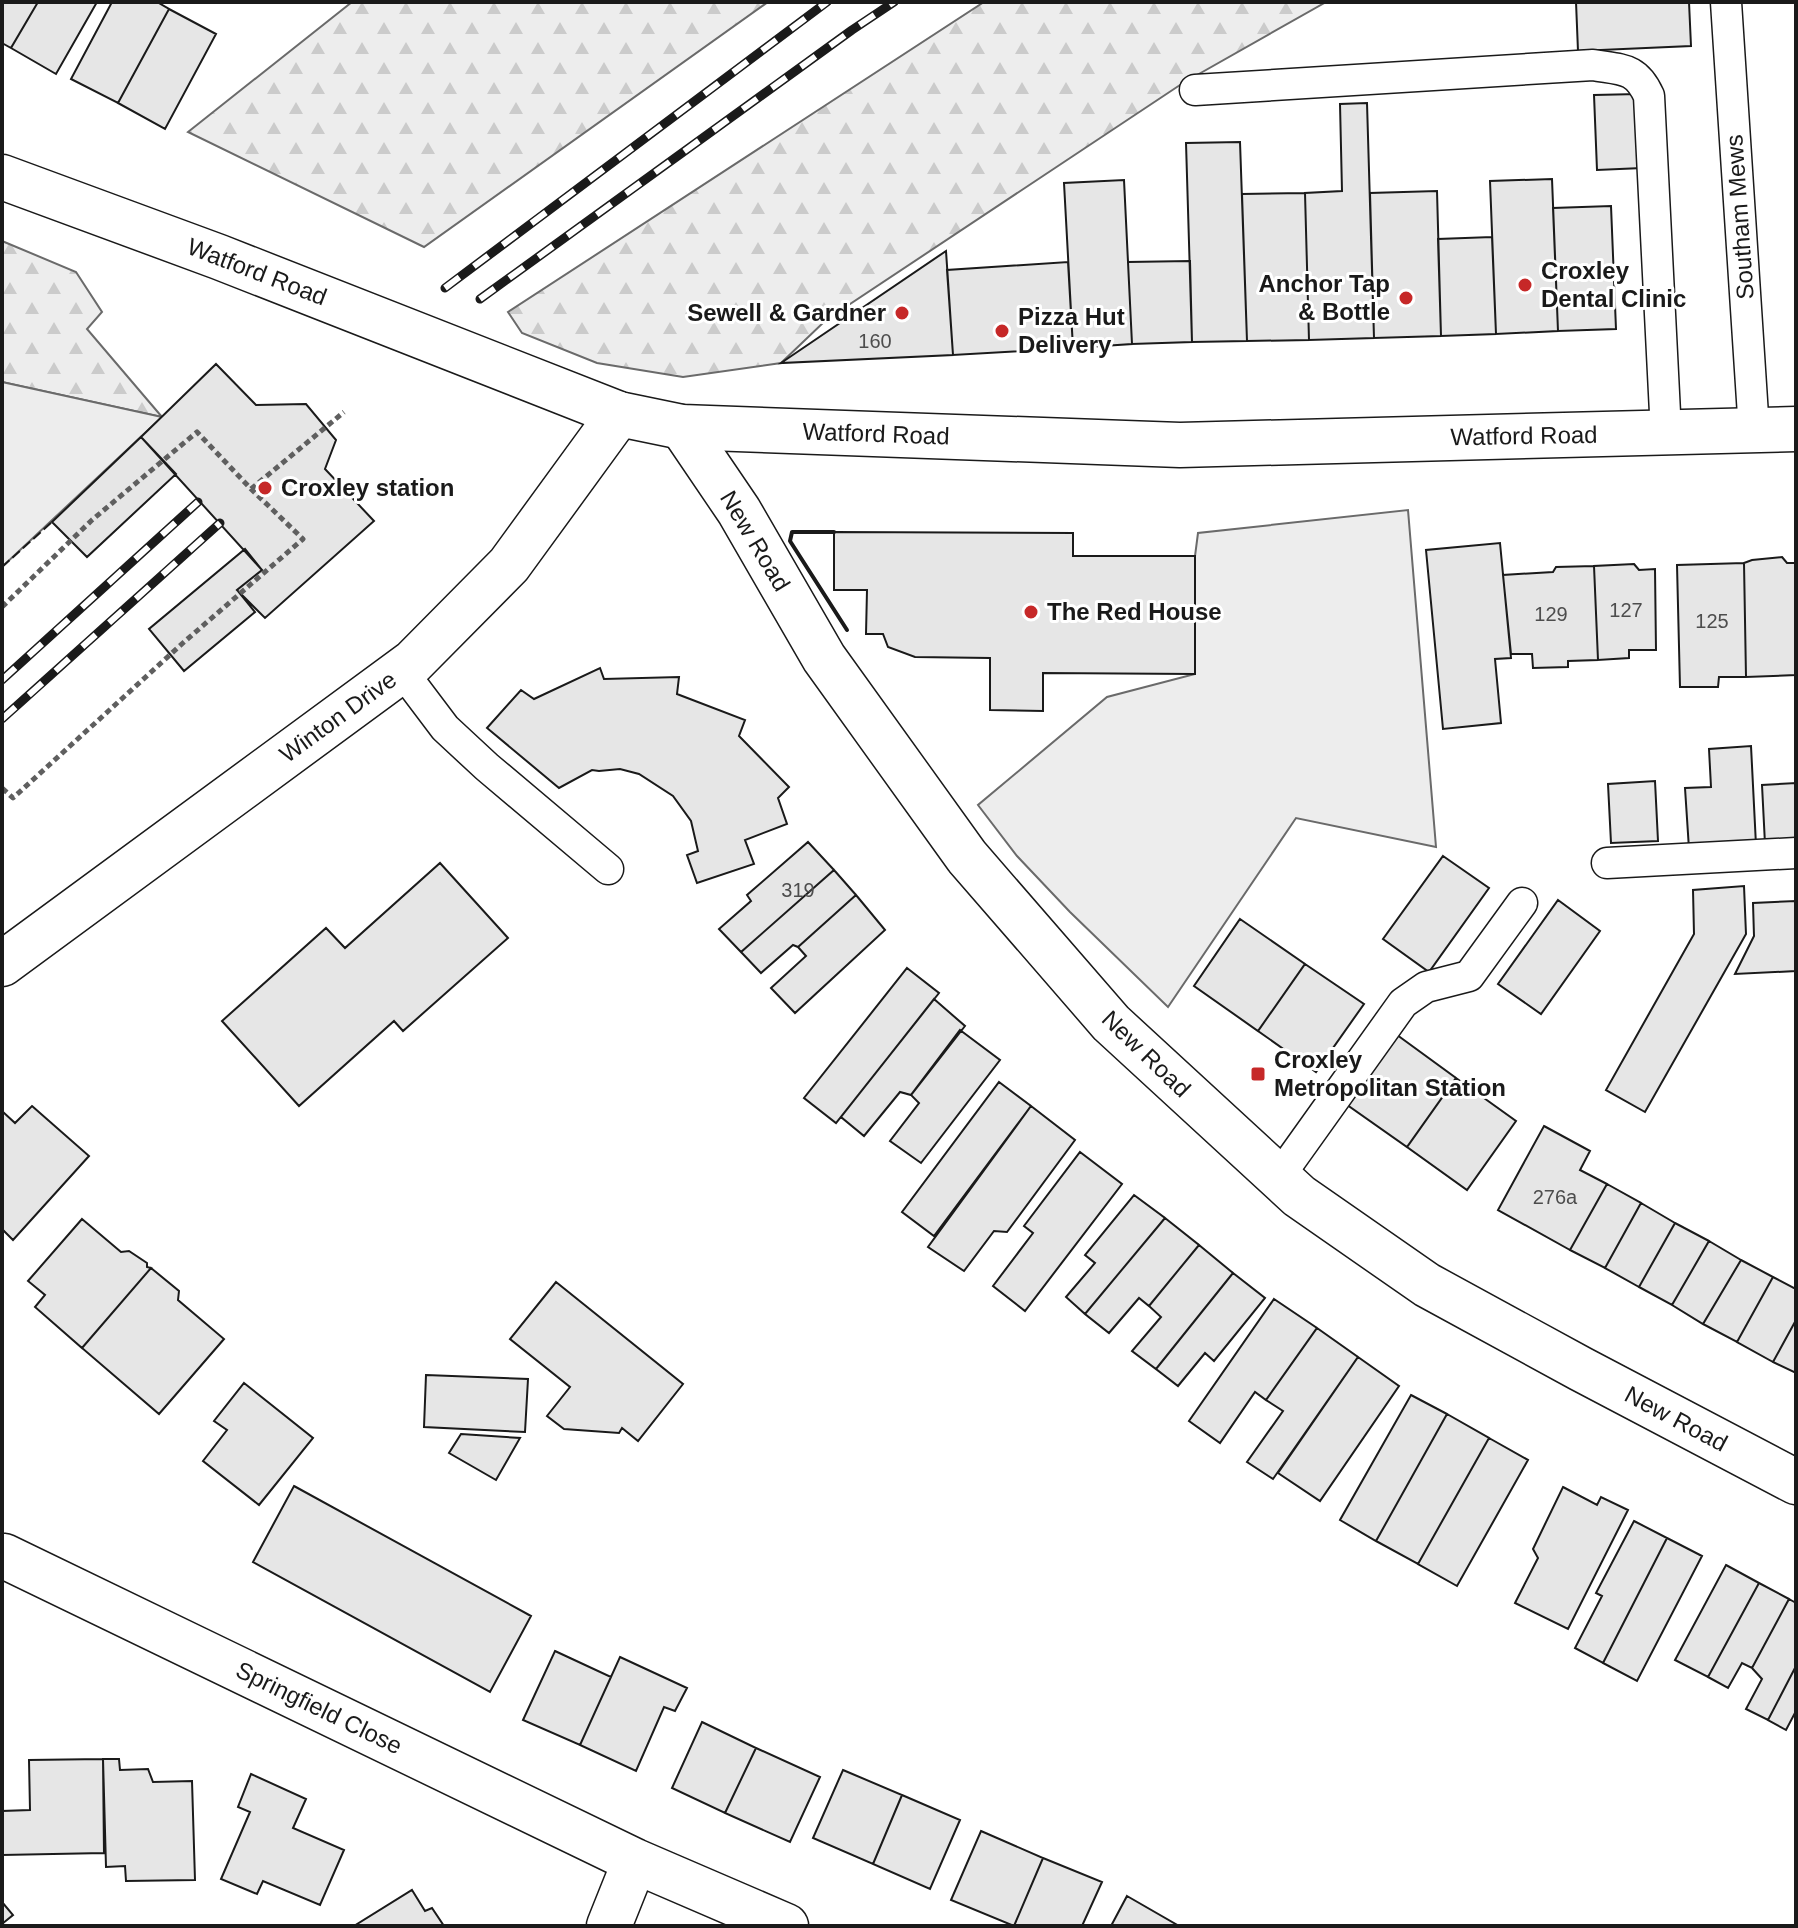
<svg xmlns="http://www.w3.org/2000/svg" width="1798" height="1928" font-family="Helvetica,sans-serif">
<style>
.forest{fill:url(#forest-firs);stroke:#6a6a6a;stroke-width:2}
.pitch{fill:#ededed;stroke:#6a6a6a;stroke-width:2}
.building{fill:#e6e6e6;stroke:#1a1a1a;stroke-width:2}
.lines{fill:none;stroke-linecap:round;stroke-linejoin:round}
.service-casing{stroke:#1a1a1a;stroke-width:33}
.minor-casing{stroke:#1a1a1a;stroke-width:47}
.primary-casing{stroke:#1a1a1a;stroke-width:47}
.path{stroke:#5f5f5f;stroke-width:5;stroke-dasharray:6 4;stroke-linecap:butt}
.service{stroke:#fff;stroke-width:30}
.minor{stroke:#fff;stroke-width:44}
.primary{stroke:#fff;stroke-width:44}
.rail-casing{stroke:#1a1a1a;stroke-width:9}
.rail{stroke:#fff;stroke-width:6;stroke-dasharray:18;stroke-linecap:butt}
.fence{stroke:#1a1a1a;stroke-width:2;stroke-dasharray:10 4;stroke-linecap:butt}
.wall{stroke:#1a1a1a;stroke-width:4}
.poi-dot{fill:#c62828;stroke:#fff;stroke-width:3}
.labels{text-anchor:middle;stroke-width:6;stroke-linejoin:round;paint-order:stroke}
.number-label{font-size:20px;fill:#4d4d4d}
.street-label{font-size:24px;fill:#1a1a1a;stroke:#fff}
.poi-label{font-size:24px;font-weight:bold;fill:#1a1a1a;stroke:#fff;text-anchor:start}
</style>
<defs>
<pattern id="forest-firs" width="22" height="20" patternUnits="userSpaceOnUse" patternTransform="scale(2)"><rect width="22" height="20" fill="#ededed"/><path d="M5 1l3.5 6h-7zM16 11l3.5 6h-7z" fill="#cbcbcb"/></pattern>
</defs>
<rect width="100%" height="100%" fill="#fff"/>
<path class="forest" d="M352,2H768L424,247L188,132Z
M984,2H1326L1183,83L826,320L781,363L683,377L597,363L522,333L508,312Z
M2,241L76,272L102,312L87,329L162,417L2,382Z"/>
<path class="pitch" d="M2,382L162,417L2,567Z
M1408,510L1436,847L1296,818L1168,1007L1070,912L1017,856L978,805L1107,697L1195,674V556L1198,533Z"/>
<path class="building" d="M2,2H38L11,48L2,43Z
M38,2H97L56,74L11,48Z
M112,2H157L169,9L118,103L71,79Z
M1576,2H1689L1691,46L1578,51Z
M169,9L216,34L165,129L118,103Z
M1638,94L1642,168L1597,170L1594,95Z
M1367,103L1374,338L1309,340L1305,193L1342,191L1340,104Z
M1240,142L1247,341L1192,342L1186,143Z
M1552,179L1558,331L1496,334L1490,181Z
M1124,180L1132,344L1073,348L1064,183Z
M1437,191L1441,336L1374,338L1370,193Z
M1305,193L1309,340L1247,341L1242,194Z
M1611,206L1616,329L1558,331L1553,208Z
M1492,237L1496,334L1441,336L1438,239Z
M946,251L953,355L781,363Z
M1190,261L1192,342L1132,344L1128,262Z
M1068,262L1073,348L953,355L947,270Z
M216,364L256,405L306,404L336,440L325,469L374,521L265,618L237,590L262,570L141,437Z
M141,437L176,474L87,557L52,522Z
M834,532L1073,533V556H1195V674L1043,673V711L990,710V658L915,657L888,647L883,634H866L867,590H834Z
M1500,543L1511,658L1495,659L1501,723L1443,729L1426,550Z
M245,549L262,570L237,590L255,612L184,671L149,629Z
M1782,557L1787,563H1796V675L1746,677L1744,563L1752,560Z
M1744,563L1746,677H1719L1718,687H1680L1677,565Z
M1634,564L1639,570L1655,569L1656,650H1629V658L1598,660L1594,566Z
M1594,566L1598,660L1568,661V667L1533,668L1532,654H1511L1503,575L1553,572L1556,567Z
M600,668L604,679L679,677L677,694L745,720L739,736L789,787L778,798L787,824L745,840L754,864L697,883L687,855L698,851L691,821L673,796L639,774L620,769L599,771L592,770L559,788L487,728L521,690L534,699Z
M1751,746L1756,845L1689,849L1685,788L1711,787L1709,749Z
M1655,781L1658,841L1611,843L1608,784Z
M1796,783V843L1765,844L1762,785Z
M808,842L834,870L741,952L719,929L751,901L747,895Z
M1443,856L1489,888L1429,972L1383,939Z
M440,863L508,938L403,1031L394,1021L299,1106L222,1021L326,928L345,948Z
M834,870L856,895L798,947L793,945L761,973L741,952Z
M1744,886L1746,934L1645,1112L1606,1090L1694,934L1693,890Z
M856,895L885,930L795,1013L771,988L806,956L798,947Z
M1558,900L1600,931L1541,1014L1498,984Z
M1796,901V971L1735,974L1754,936L1753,903Z
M1240,919L1305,964L1258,1031L1194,986Z
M1305,964L1364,1004L1316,1072L1258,1031Z
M907,968L939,993L836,1123L804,1098Z
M934,999L965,1026L911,1095L900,1092L864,1136L841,1117Z
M960,1030L1000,1060L921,1163L890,1141L919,1103L911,1095Z
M1393,1032L1456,1078L1407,1147L1343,1102Z
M1456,1078L1516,1121L1467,1190L1407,1147Z
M999,1082L1031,1106L934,1236L902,1212Z
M32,1106L89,1156L13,1240L2,1229V1111L15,1123Z
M1031,1106L1075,1140L1007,1232L994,1231L964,1271L928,1247Z
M1544,1126L1590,1151L1580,1170L1607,1184L1570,1250L1498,1210Z
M1080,1152L1122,1184L1025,1311L993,1286L1033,1233L1024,1226Z
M1607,1184L1641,1203L1605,1268L1570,1250Z
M1134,1195L1165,1218L1085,1314L1066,1297L1095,1263L1085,1255Z
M1641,1203L1675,1223L1639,1287L1605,1268Z
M1165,1218L1199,1245L1149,1306L1139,1298L1109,1333L1085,1314Z
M82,1219L121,1252L129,1251L147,1263V1267L151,1268L82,1348L35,1307L45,1295L28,1281Z
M1675,1223L1709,1241L1672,1305L1639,1287Z
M1709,1241L1741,1260L1703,1324L1672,1305Z
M1199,1245L1233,1273L1156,1369L1132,1351L1161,1317L1149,1306Z
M1741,1260L1773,1277L1737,1342L1703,1324Z
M151,1268L179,1291L178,1300L224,1339L159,1414L82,1348Z
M1233,1273L1265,1298L1214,1361L1205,1353L1178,1386L1156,1369Z
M1773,1277L1796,1289V1320L1773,1362L1737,1342Z
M556,1282L683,1384L638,1441L622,1428L619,1433L564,1429L547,1416L570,1387L510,1339Z
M1274,1299L1317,1328L1266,1400L1255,1392L1220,1443L1189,1421Z
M1796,1320V1373L1773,1362Z
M1317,1328L1358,1357L1273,1479L1247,1462L1283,1411L1266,1400Z
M1358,1357L1399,1386L1320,1501L1278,1473Z
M426,1375L528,1379L525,1432L424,1427Z
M244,1383L313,1438L259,1505L203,1461L227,1430L214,1421Z
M1411,1395L1447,1414L1376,1541L1340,1520Z
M1447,1414L1489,1438L1418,1564L1376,1541Z
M461,1434L520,1438L496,1480L449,1453Z
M1489,1438L1528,1460L1457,1586L1418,1564Z
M294,1486L531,1616L490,1692L253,1562Z
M1563,1487L1597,1505L1601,1497L1628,1510L1568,1629L1515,1603L1538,1558L1533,1549Z
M1634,1521L1667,1538L1603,1663L1575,1648L1602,1596L1596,1593Z
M1667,1538L1702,1556L1637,1681L1603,1663Z
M1726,1565L1759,1583L1708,1677L1675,1660Z
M1759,1583L1789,1599L1752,1668L1742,1663L1728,1688L1708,1677Z
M1789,1599L1796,1603V1666L1768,1720L1746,1709L1762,1679L1752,1668Z
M555,1651L611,1677L580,1745L523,1720Z
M620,1657L687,1688L675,1711L664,1707L636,1771L580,1745Z
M1796,1666V1711L1786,1730L1768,1720Z
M702,1722L756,1748L725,1813L672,1788Z
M756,1748L820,1777L790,1842L725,1813Z
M103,1759H119L120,1770L148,1769L153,1782L192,1781L195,1880L126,1881L125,1866L106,1867Z
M103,1759L104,1853L2,1855V1811L30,1810L29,1760Z
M843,1770L902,1795L873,1864L813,1838Z
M251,1774L306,1799L293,1828L344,1850L320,1905L263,1881L257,1894L221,1879L250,1812L238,1807Z
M902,1795L960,1820L930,1889L873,1864Z
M981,1831L1043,1858L1014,1926L951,1900Z
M1043,1858L1102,1882L1082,1926H1014Z
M412,1890L425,1911L432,1908L444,1926H354Z
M1127,1896L1179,1926H1111Z
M2,1902L13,1915L2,1924Z"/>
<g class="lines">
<g class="service-casing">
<path id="service" d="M1726,2L1754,431
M1195,90L1593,65C1622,70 1636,67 1649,96L1666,433
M402,671L445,728L487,767L608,869
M1607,863L1796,853
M1278,1178L1403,1003L1426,987L1469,976L1522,903"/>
</g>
<g class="minor-casing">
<path id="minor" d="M682,427L739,511L824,658L967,857L1111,1023L1299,1196L1427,1285L1581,1369L1796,1482
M2,964L413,662L509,565L619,414
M4,1556L635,1861L786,1926
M609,1926L635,1861"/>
</g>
<g class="primary-casing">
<path id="primary" d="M2,177L219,257L619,414L682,427L1180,445L1796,429"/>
</g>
<path class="path" d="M251,489L344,412
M2,607L92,520L197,432L251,489L303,539L184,642L13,798L2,788"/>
<use href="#service" class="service"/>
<use href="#minor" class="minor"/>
<use href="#primary" class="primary"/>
<g class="rail-casing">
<path id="rail" d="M445,288L827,2
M480,299L852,30L894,2
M2,680L198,502
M2,719L220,523"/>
</g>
<use href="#rail" class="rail"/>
<path class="fence" d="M2,567L52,522"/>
<path class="wall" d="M834,532H792L790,541L847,630"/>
</g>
<g class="poi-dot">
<circle cx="1525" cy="285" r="8"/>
<circle cx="1406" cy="298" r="8"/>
<circle cx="902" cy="313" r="8"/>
<circle cx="1002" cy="331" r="8"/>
<circle cx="265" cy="488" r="8"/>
<circle cx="1031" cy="612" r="8"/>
<rect x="1250" y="1066" width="16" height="16" rx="4"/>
</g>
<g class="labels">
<g class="number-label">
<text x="875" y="348">160</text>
<text x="1626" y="617">127</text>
<text x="1551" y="621">129</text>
<text x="1712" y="628">125</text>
<text x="798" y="897">319</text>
<text x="1555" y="1204">276a</text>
</g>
<g class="street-label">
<text transform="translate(1740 217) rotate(-94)" y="8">Southam Mews</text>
<text transform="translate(257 272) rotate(21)" y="8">Watford Road</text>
<text transform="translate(876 434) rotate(2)" y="8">Watford Road</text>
<text transform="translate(1524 436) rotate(-1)" y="8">Watford Road</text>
<text transform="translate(755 541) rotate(59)" y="8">New Road</text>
<text transform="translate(338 717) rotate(-36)" y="8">Winton Drive</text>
<text transform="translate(1146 1054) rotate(44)" y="8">New Road</text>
<text transform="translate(1676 1419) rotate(28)" y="8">New Road</text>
<text transform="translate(319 1708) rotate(26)" y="8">Springfield Close</text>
</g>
<g class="poi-label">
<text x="1541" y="279">Croxley<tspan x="1541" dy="28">Dental Clinic</tspan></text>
<text x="1390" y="292" text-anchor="end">Anchor Tap<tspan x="1390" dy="28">&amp; Bottle</tspan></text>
<text x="886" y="321" text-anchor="end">Sewell &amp; Gardner</text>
<text x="1018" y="325">Pizza Hut<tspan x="1018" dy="28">Delivery</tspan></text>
<text x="281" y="496">Croxley station</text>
<text x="1047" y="620">The Red House</text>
<text x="1274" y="1068">Croxley<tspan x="1274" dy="28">Metropolitan Station</tspan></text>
</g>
</g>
<rect width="1798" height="1928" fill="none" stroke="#1a1a1a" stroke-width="8"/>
</svg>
